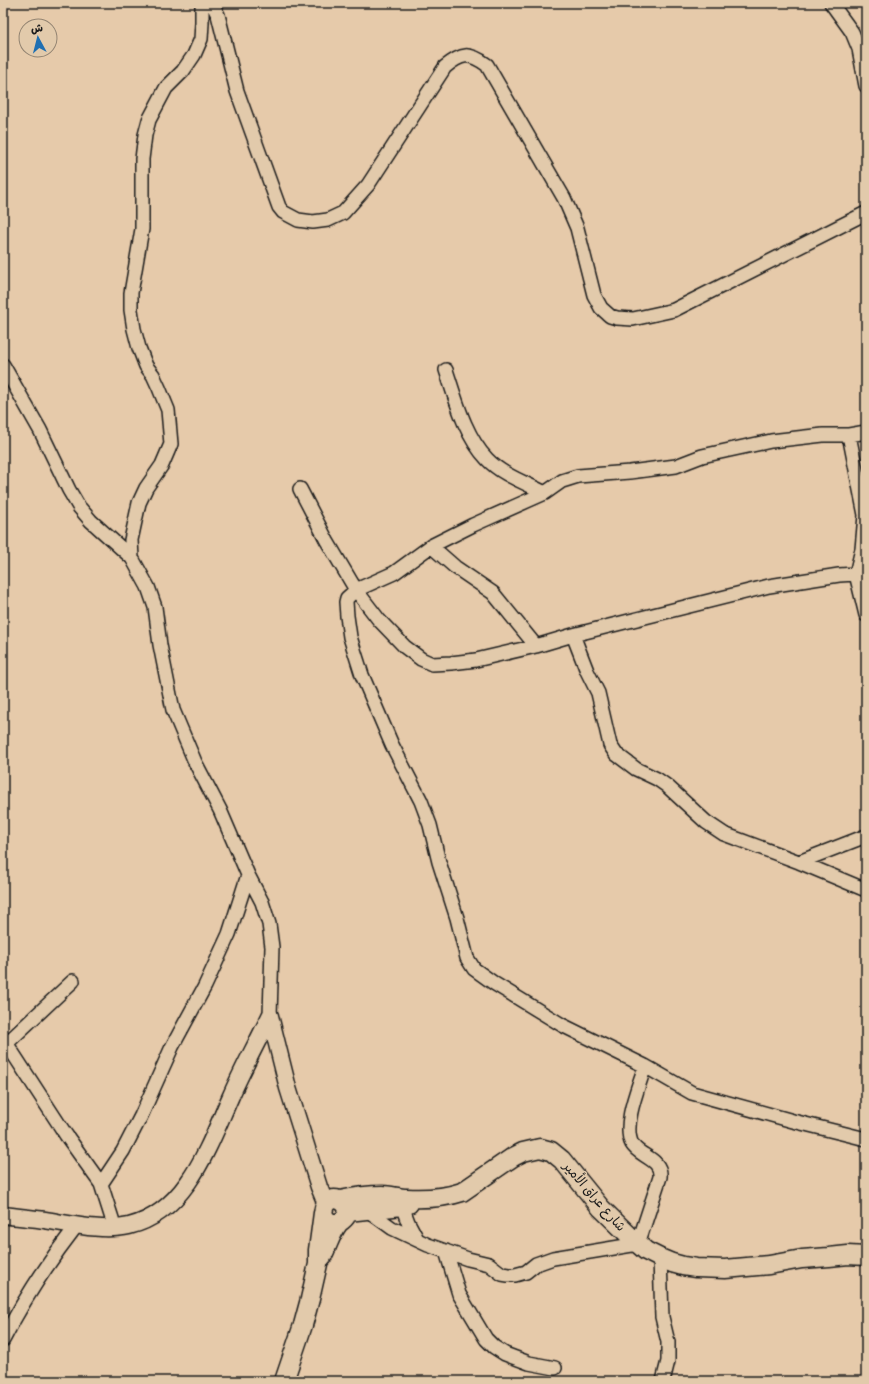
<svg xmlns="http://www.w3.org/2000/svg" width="869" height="1384" font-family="Delius,'Playpen Sans Arabic',sans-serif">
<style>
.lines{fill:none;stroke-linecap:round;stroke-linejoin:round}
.minor-casing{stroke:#1c1c1c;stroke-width:16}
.tertiary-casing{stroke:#1c1c1c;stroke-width:19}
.secondary-casing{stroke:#1c1c1c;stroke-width:21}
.minor{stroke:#e2caab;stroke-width:13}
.tertiary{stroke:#e2caab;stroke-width:16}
.secondary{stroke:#e2caab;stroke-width:18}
.labels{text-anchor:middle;stroke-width:3;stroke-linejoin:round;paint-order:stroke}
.street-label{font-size:13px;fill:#1c1c1c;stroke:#e2caab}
</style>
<rect width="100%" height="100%" fill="#e6caaa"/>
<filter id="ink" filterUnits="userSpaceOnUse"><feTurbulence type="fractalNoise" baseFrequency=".025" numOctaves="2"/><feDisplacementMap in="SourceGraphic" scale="8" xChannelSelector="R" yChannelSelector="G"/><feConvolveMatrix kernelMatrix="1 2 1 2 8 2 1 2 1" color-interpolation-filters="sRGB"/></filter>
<g filter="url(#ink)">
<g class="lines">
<g class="minor-casing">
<path id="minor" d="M212,3L218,15L237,91L279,207L283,212L298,220L313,222L328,220L343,213L368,185L445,67C462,53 469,52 487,65L564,198L577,228L594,295L601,308L610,316L617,318L633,319L674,310L866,213
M831,3L852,32L859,49L866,86
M3,365L40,430L69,490L79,507L91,521L132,558L148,587L155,607L160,645L173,710L195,762L220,810L248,875L262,902L269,924L272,947L270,1016
M446,370C456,400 465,436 487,459C502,475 526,483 545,493
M866,432L849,435H823L771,441L702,456L676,466L630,472L578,476L562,481L545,493L473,525L431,546L394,573L356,590L347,598L346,602L347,616L350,637L362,675L392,745L421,801L430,825L439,862L457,918L467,958L474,969L495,984L562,1025L645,1066L692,1093L793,1121L866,1139
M849,435L865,515L862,549L856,574L866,615
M300,489L327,541L356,590L379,620L405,647L421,659L432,664L451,663L476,660L536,646L573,635L769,586L839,575L856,574
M431,546L455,567L493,593L536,646
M132,558L131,540L139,503L146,488L162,465L171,444L168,410L159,388L153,375L146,366L139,348L134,329L131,310V293L142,229V159L145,135L149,120L166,88L183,71L194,55L201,39L202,23V3
M573,635L587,671L598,693L610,745L616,754L636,769L657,779L667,786L706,822L724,834L799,862L866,890
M799,862L866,836
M3,1038L66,1135L101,1184L115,1228
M7,1043L73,981
M101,1184L123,1151L141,1116L172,1047L205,986L229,934L248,875
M402,1206L408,1222L417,1239
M367,1210L392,1228L428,1245L468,1259L489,1264L502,1274L508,1275H515L526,1272L536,1264L553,1258L638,1244L660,1177C662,1158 639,1157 632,1144C622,1125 639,1086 645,1066
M446,1251L459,1294L486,1339L494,1347L505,1354L529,1363L555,1368
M660,1258L662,1317L668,1342V1361L663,1381
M3,1340C24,1299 49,1261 77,1225"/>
</g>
<g class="tertiary-casing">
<path id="tertiary" d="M270,1016L288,1088L319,1187L326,1204
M3,1215C17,1217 31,1218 45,1220C71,1224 103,1232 129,1226C187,1212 209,1145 230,1098C242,1070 257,1043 270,1016"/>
</g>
<g class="secondary-casing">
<path id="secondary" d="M340,1200C354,1197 368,1195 383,1195C391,1195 399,1198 407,1198C426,1199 444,1198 462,1192L513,1157L523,1152L540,1148L551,1151L562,1160L601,1208L638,1244L646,1251L660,1258L672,1263L683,1266L696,1268L725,1269L769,1265L802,1259L829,1257L848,1255L866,1256
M348,1212L402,1206L409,1204
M322,1257C328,1246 331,1233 339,1223C342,1220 346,1219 347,1214C349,1208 345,1202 339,1200C322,1194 315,1225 339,1223
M284,1381L303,1325L310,1299L318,1264V1250L323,1213"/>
</g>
<use href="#minor" class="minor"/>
<use href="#tertiary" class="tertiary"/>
<use href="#secondary" class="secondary"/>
</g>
</g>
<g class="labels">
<g class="street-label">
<text transform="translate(595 1196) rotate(49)" y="5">شارع عراق الأمير</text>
</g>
</g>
<rect width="869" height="1384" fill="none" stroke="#e2caab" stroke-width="16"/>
<rect x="8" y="8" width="853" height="1368" fill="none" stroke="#1c1c1c" stroke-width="1.5" filter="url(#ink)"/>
<g transform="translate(38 38) rotate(353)"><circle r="19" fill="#e2caab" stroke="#938472"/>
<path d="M0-3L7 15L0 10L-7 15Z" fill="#1f6fb2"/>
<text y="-6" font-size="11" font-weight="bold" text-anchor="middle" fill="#1c1c1c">ش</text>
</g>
</svg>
